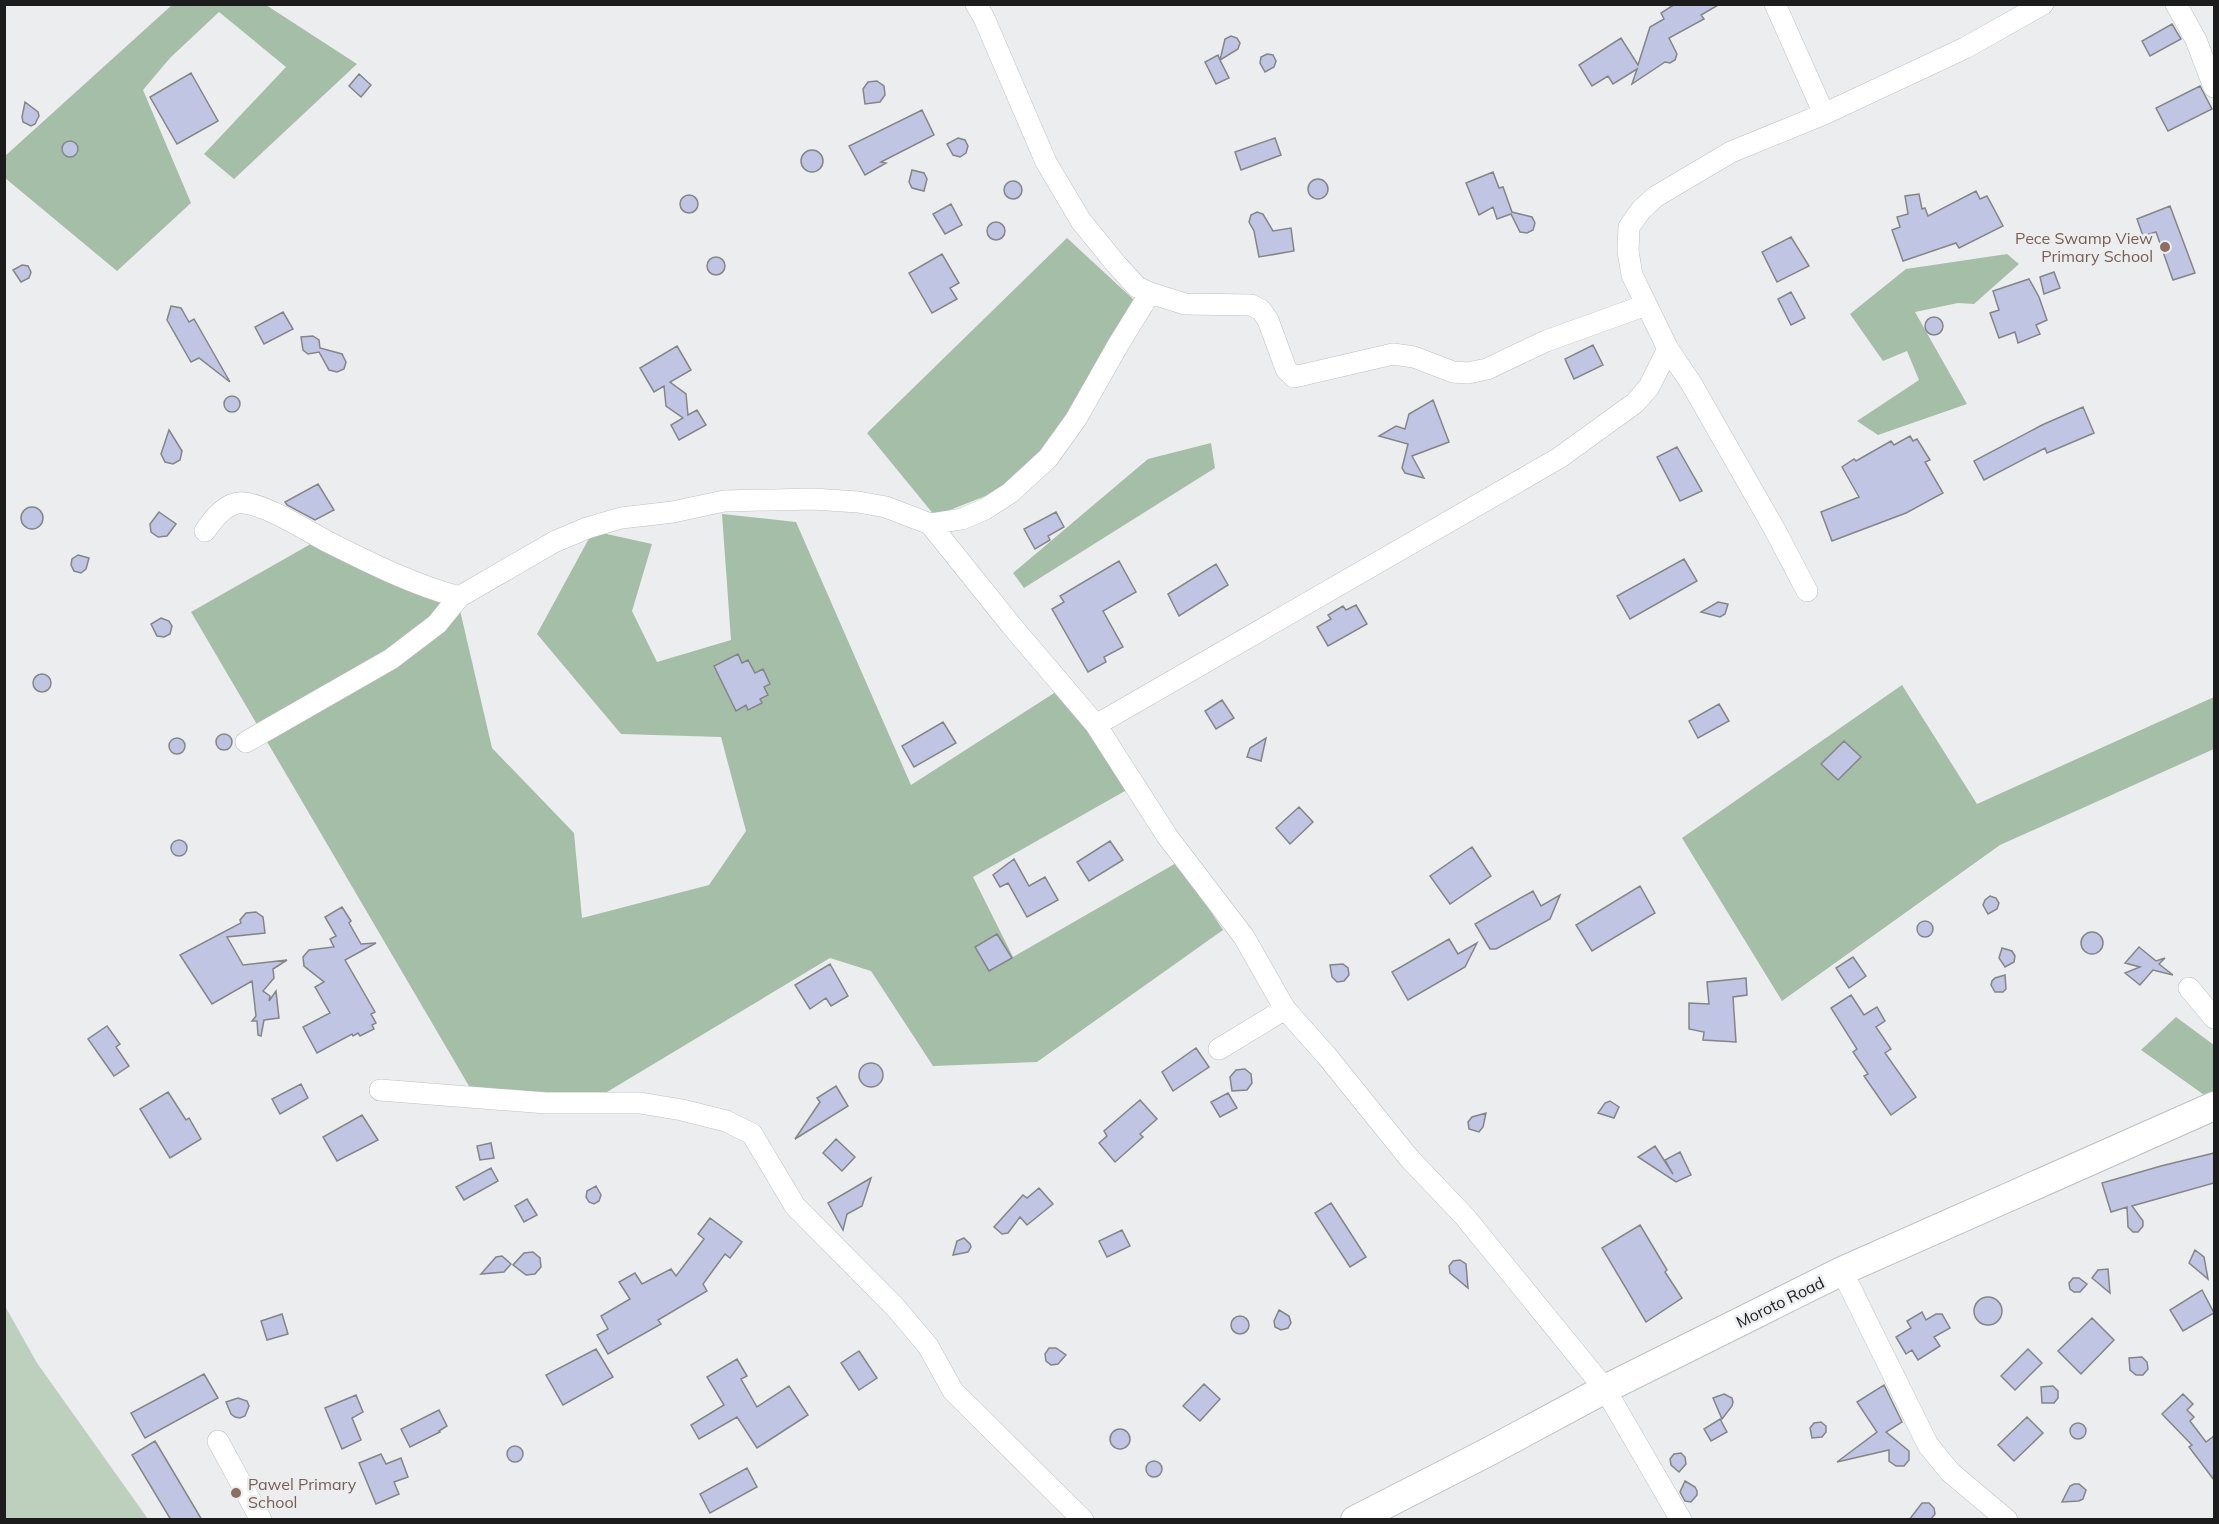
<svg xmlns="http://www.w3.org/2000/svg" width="2219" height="1524" font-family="Mulish,sans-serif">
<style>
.green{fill:#bdd0be}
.forest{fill:#a5bea7}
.building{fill:#bfc5e3;stroke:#858587;stroke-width:1.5}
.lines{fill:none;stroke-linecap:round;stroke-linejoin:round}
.street-casing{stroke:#bfc0c1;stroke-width:22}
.secondary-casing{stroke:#bfc0c1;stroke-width:30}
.street{stroke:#fff;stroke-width:21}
.secondary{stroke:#fff;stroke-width:28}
.education-dot{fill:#8d6e63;stroke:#ecedef;stroke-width:2}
.labels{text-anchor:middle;stroke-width:5;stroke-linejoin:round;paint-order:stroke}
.education-label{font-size:16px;fill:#785e54;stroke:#ecedef;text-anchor:end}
.street-label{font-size:16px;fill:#1c1c1d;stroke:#ecedef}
</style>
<rect width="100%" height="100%" fill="#ecedef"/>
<path class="green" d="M5,1306L37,1363L148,1519H5Z"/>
<path class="forest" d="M172,5H266L357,64L234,179L204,154L286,67L219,12L170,58L143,90L191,203L117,271L5,178V156Z
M1067,238L1133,299L1116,365L1028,479L935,516L867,433Z
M2007,254L2019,264L1974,304L1958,303L1915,312L1967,404L1878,435L1857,421L1919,380L1907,351L1883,361L1850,314L1906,269Z
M1211,443L1215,468L1024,588L1013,573L1148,459Z
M722,514L796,522L911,785L1062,688L1132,787L973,877L1013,957L1178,862L1223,930L1037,1062L933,1066L871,971L830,958L597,1098H476L191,612L316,541L459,606L492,748L574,833L582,918L709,885L746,831L721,737L621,734L537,634L593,531L652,544L632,611L657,662L731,640Z
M1902,685L1977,804L2214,697V749L2000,845L1782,1001L1682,838Z
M2176,1017L2214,1045V1102L2141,1050Z"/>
<path class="building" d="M1675,4H1720L1701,15L1704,19L1669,38L1677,54L1675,60L1670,63L1665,62L1632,84L1637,69L1613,84L1608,76L1592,86L1579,65L1621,38L1638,65L1650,27L1664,19L1661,13Z
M2172,24L2181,39L2150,56L2142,41Z
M1231,36L1237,38L1240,43L1238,49L1220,60L1229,78L1216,84L1205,62L1218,55L1220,60L1225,39Z
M1267,54L1273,55L1276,61L1274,67L1265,72L1260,63L1261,57Z
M191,73L218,121L177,144L150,97Z
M359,74L371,85L361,97L349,86Z
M877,81L884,86L885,95L880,102L865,104L863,89L868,82Z
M2200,86L2212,109L2168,131L2156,108Z
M25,102L38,112L39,116L35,124L31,126L23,122L22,117Z
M922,110L934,135L881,162L886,163L865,175L849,146Z
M958,138L965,140L968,146L966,153L960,157L953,155L947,144Z
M1275,138L1281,155L1241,170L1235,152Z
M62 149a8 8 0 1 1 16 0a8 8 0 1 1-16 0Z
M801 161a11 11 0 1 1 22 0a11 11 0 1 1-22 0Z
M912,170L924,173L927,179L924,191L912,188L909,182Z
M1493,172L1499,188L1503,187L1512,212L1532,217L1535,223L1533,230L1527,233L1520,232L1511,214L1497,219L1493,207L1479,215L1466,183Z
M1308 189a10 10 0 1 1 20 0a10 10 0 1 1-20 0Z
M1004 190a9 9 0 1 1 18 0a9 9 0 1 1-18 0Z
M1976,191L1980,199L1987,196L2003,226L1959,248L1956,243L1903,261L1892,230L1900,227L1897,217L1908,214L1905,196L1919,194L1922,209L1925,208L1928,216Z
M680 204a9 9 0 1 1 18 0a9 9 0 1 1-18 0Z
M951,204L962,225L945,234L933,214Z
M2170,206L2195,273L2173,280L2156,232L2143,236L2137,219Z
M1257,212L1263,214L1273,231L1291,228L1294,251L1259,257L1254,231L1249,222L1251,215Z
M987 231a9 9 0 1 1 18 0a9 9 0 1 1-18 0Z
M1791,237L1809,266L1777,282L1762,252Z
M942,254L959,283L950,288L957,299L932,313L909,273Z
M707 266a9 9 0 1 1 18 0a9 9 0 1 1-18 0Z
M22,265L28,266L31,272L29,278L21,282L13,270Z
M2054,272L2060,288L2044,294L2040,277Z
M2029,279L2039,297L2047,320L2036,325L2040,334L2018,343L2015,332L1999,338L1990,313L1999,310L1993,291Z
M1791,292L1805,318L1791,325L1778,299Z
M171,306L181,308L189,322L194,319L230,382L199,358L191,362L167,320Z
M283,312L293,329L264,344L255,327Z
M1925 326a9 9 0 1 1 18 0a9 9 0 1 1-18 0Z
M313,336L319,340L320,348L342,354L346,362L344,369L337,372L329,370L319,352L308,354L303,350L301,337Z
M1593,345L1603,365L1574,379L1565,359Z
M677,346L691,370L670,382L686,394L688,415L697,410L706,425L679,440L671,425L683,418L666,406L664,386L654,392L640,368Z
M224 404a8 8 0 1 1 16 0a8 8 0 1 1-16 0Z
M1433,400L1449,442L1412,456L1424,478L1405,473L1402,468L1408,444L1379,436L1396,426L1405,429L1409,414Z
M2083,407L2094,433L2047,453L2045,448L1984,480L1974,461L2042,425Z
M169,430L182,451L180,460L173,464L165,462L161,454Z
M1910,436L1913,441L1917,439L1930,460L1925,462L1943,493L1906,513L1832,541L1821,512L1859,497L1842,467L1854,459L1856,461L1891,441L1894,445Z
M1677,447L1702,491L1680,501L1657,457Z
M318,484L334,510L315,520L287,505L285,502Z
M21 518a11 11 0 1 1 22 0a11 11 0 1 1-22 0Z
M159,512L176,524L167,536L158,537L151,532L150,524Z
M1056,512L1064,527L1048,536L1050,540L1035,549L1024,529Z
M78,555L89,558L86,569L81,573L74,571L71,565L72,559Z
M1684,559L1697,581L1630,619L1617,596Z
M1119,561L1136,592L1103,611L1123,647L1104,657L1106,662L1088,672L1052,609L1064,602L1060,596Z
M1216,564L1228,585L1179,616L1168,594Z
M1718,602L1728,604L1725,614L1720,617L1701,612Z
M1356,605L1367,624L1328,646L1317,627L1331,619L1328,615L1343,606L1346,610Z
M161,618L169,621L172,626L170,634L164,637L157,636L151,624Z
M738,654L742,663L748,660L755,673L763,669L770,684L764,687L768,695L760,699L762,703L748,710L746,705L736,711L714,666Z
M33 683a9 9 0 1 1 18 0a9 9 0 1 1-18 0Z
M1222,700L1234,718L1216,729L1205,711Z
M1719,704L1729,721L1698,738L1689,721Z
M943,722L956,743L914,767L902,746Z
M216 742a8 8 0 1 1 16 0a8 8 0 1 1-16 0Z
M169 746a8 8 0 1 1 16 0a8 8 0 1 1-16 0Z
M1266,738L1261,761L1247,757L1250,748Z
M1844,741L1861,757L1838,780L1821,764Z
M1299,807L1313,822L1290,844L1276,828Z
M171 848a8 8 0 1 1 16 0a8 8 0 1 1-16 0Z
M1110,841L1123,860L1089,881L1077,862Z
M1472,847L1491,876L1450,904L1430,876Z
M1014,859L1029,886L1045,877L1058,900L1027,917L1008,883L1000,887L993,875Z
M1640,886L1655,913L1592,951L1576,925Z
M1533,891L1541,906L1560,895L1550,919L1496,949H1490L1475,924Z
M1990,896L1996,898L1999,903L1997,909L1988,914L1983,905L1985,900Z
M342,907L351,921L349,923L361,944L376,943L345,960L375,1012L371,1014L376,1023L372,1025L374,1029L360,1036L358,1033L353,1036L352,1034L317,1053L303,1027L330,1013L315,987L324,982L304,966L303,957L309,950L334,947L330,939L336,936L325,917Z
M256,912L263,917L265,933L227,937L243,965L287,960L273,969L274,978L263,991L270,996L269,1001L276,991L279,1018L264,1020L261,1036L258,1035L257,1021H252L256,1016L252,981L212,1004L180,955L241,923L240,920L246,913Z
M1917 929a8 8 0 1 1 16 0a8 8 0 1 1-16 0Z
M2081 943a11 11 0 1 1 22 0a11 11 0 1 1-22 0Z
M997,934L1012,958L989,971L975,947Z
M1449,939L1458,954L1477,943L1465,967L1408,1000L1392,972Z
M2139,947L2156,961L2165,958L2159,964L2173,975L2153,970L2140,985L2125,973L2140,967L2125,963Z
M2002,948L2012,951L2015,956L2014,962L2005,967L1999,958Z
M1853,957L1866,976L1849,988L1836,968Z
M830,964L848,996L831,1006L826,998L810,1009L795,985Z
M1343,964L1348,968L1349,975L1344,981L1337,982L1332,977L1330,965Z
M2005,975L2006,989L2003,992H1995L1991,985L1992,981L1995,978Z
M1746,978L1747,995L1733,997L1736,1042L1703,1040L1704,1032L1689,1029V1003L1709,1004L1707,982Z
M1851,995L1864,1015L1877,1007L1885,1021L1876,1027L1891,1049L1885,1053L1916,1097L1891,1115L1864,1076L1868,1074L1853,1052L1857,1049L1831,1008Z
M107,1026L120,1044L116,1047L129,1066L114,1076L88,1039Z
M1196,1048L1209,1067L1173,1091L1162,1072Z
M859 1075a12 12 0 1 1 24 0a12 12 0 1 1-24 0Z
M1245,1069L1251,1074L1252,1083L1247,1090L1232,1091L1230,1077L1236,1070Z
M301,1084L308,1098L280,1114L272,1099Z
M836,1086L848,1106L795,1139L820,1102L817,1098Z
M168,1092L186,1120L189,1118L201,1139L170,1158L140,1109Z
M1228,1093L1237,1108L1220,1117L1211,1102Z
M1140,1100L1157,1119L1140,1134L1143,1137L1115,1162L1099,1143L1107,1136L1104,1131Z
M1610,1101L1619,1107L1614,1118L1598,1113L1605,1103Z
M1486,1113L1483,1127L1479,1132L1469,1129L1468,1122L1472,1117Z
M362,1115L378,1140L337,1161L323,1137Z
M836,1139L855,1157L842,1171L823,1153Z
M491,1143L494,1158L480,1160L477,1146Z
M1655,1146L1673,1174L1665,1160L1680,1152L1691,1175L1676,1182L1638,1157Z
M2214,1153V1183L2132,1206L2143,1221V1226L2138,1232H2133L2128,1227L2127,1207L2111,1212L2102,1183L2161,1166Z
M491,1168L498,1181L464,1200L456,1187Z
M871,1178L862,1206L847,1214L843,1230L828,1203Z
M596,1186L601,1195L599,1201L594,1204L589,1202L586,1197L587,1191Z
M1039,1188L1053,1204L1027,1225L1020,1217L1008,1233L1002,1234L994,1227L1023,1195L1027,1198Z
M527,1199L537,1215L524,1222L515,1206Z
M1331,1203L1366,1257L1350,1267L1315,1213Z
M710,1218L742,1242L730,1258L725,1254L703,1284L707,1291L658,1320L661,1324L608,1354L597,1335L608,1329L601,1316L630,1299L619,1282L635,1273L642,1284L671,1269L676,1276L704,1239L698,1234Z
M1640,1225L1667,1270L1665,1272L1682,1298L1646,1322L1602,1248Z
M1122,1230L1130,1246L1107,1257L1099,1241Z
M964,1238L970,1244L971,1247L968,1252L953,1255L957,1241Z
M2195,1250L2204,1257L2208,1279L2189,1263Z
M533,1252L540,1258L541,1267L535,1274L526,1275L513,1265L524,1253Z
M502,1256L511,1264L504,1272L481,1274L496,1257Z
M1460,1260L1466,1264L1468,1288L1450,1273L1449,1266L1453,1261Z
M2108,1269L2110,1293L2092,1278L2098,1270Z
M2073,1278H2079L2087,1284L2080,1292H2074L2070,1289L2069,1283Z
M2202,1290L2214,1313L2183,1331L2170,1310Z
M1974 1311a14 14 0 1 1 28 0a14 14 0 1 1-28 0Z
M1279,1310L1289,1316L1291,1323L1288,1328L1281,1330L1275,1327L1274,1321Z
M1922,1312L1926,1320L1936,1314H1942L1950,1328L1934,1337L1940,1346L1918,1360L1912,1350L1906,1354L1896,1337L1911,1328L1907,1321Z
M282,1314L288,1334L267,1340L261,1321Z
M1231 1325a9 9 0 1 1 18 0a9 9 0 1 1-18 0Z
M2092,1318L2114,1340L2081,1374L2058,1351Z
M1049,1348H1056L1066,1355L1058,1364L1051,1365L1046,1361L1045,1354Z
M596,1349L613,1377L563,1405L546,1375Z
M2028,1349L2042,1363L2015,1390L2001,1376Z
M859,1351L877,1378L859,1390L841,1363Z
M2142,1357L2147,1362L2148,1369L2143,1375H2136L2130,1370L2129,1358Z
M737,1359L747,1376L741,1379L757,1407L789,1386L808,1415L757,1448L737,1417L699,1439L691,1425L724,1405L707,1377Z
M204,1374L218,1398L145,1438L131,1413Z
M1204,1384L1220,1399L1200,1421L1183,1406Z
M1884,1385L1902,1422L1886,1432L1909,1451V1460L1904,1466H1896L1889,1461V1450L1837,1462L1877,1432L1857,1402Z
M2053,1386L2058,1391V1398L2054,1403H2042L2041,1387Z
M1724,1394L1732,1398L1733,1402L1732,1406L1722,1419L1713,1398Z
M2183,1394L2193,1404L2187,1410L2194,1417L2190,1421L2206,1442L2214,1436V1480L2189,1447L2192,1445L2162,1414Z
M356,1395L363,1412L352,1418L361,1440L342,1449L325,1408Z
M238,1398L247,1401L249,1406L245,1416L240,1418L235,1417L231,1414L226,1402Z
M439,1410L447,1426L439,1431L440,1432L410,1447L401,1429Z
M2027,1417L2043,1433L2014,1461L1998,1445Z
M1720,1419L1727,1432L1711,1441L1704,1429Z
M1821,1422L1826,1426V1432L1822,1437L1812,1438L1810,1428L1814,1423Z
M2070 1431a8 8 0 1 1 16 0a8 8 0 1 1-16 0Z
M1110 1439a10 10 0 1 1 20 0a10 10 0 1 1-20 0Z
M155,1441L202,1520H171L132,1455Z
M507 1454a8 8 0 1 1 16 0a8 8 0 1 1-16 0Z
M1681,1453L1685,1457L1686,1464L1679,1472L1671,1465L1670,1459L1674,1454Z
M381,1454L386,1464L401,1458L408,1477L394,1482L399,1494L376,1504L359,1463Z
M1146 1469a8 8 0 1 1 16 0a8 8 0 1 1-16 0Z
M747,1468L757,1487L710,1513L700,1494Z
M1685,1481L1695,1487L1697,1491V1495L1691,1502L1685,1501L1680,1492Z
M2074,1484H2079L2086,1490L2083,1499L2079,1501L2062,1502L2070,1486Z
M1922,1503H1929L1934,1508L1935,1514L1930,1520H1909Z"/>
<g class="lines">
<g class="street-casing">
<path id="street" d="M976,4L984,18L1046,162L1081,221L1116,264L1137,287L1150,293L1185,304L1251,305L1261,310L1268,320L1286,369L1294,377L1393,354L1414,357L1453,372L1468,373L1487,369L1546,341L1646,305
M1775,4L1824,114
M2176,4L2196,40L2214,87
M1668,349L1691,383L1775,530L1807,591
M930,524L1011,625L1096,725
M205,531C214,518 227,501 244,503C267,505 307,531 328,542C370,563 414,585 459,597
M246,742L391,659L437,624L459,597L554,542L587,528L621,518L673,512L724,501L813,499L858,502L886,507L930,524L962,519L985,509L1010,493L1048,458L1076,419L1118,345L1150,293
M2189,988L2214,1018
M1219,1049L1285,1009
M380,1090L546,1103H640L682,1110L726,1121L752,1134L795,1206L895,1307L928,1346L953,1391L1083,1520
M1842,1271L1928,1445L1950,1472L2007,1520
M218,1441L261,1520
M1681,1520L1605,1389L1465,1217L1409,1158L1326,1055L1285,1009L1244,937L1167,836L1096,725L1559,458L1635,403L1649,387L1668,349L1632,275L1628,251L1629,227L1641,210L1655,197L1731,152L1824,114L1965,48L2043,4"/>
</g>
<g class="secondary-casing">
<path id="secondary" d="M1355,1520L1486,1453L1605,1389L1842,1271L2214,1106"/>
</g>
<use href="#street" class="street"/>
<use href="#secondary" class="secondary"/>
</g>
<g class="education-dot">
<circle cx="2165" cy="247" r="6"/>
<circle cx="236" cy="1493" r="6"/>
</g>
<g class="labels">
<g class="education-label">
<text x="2153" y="244">Pece Swamp View<tspan x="2153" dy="18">Primary School</tspan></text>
<text x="248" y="1490" text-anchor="start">Pawel Primary<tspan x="248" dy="18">School</tspan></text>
</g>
<g class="street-label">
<text transform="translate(1780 1302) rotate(-26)" y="6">Moroto Road</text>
</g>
</g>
<rect width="2219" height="1524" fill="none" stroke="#1c1c1d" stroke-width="12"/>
</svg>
